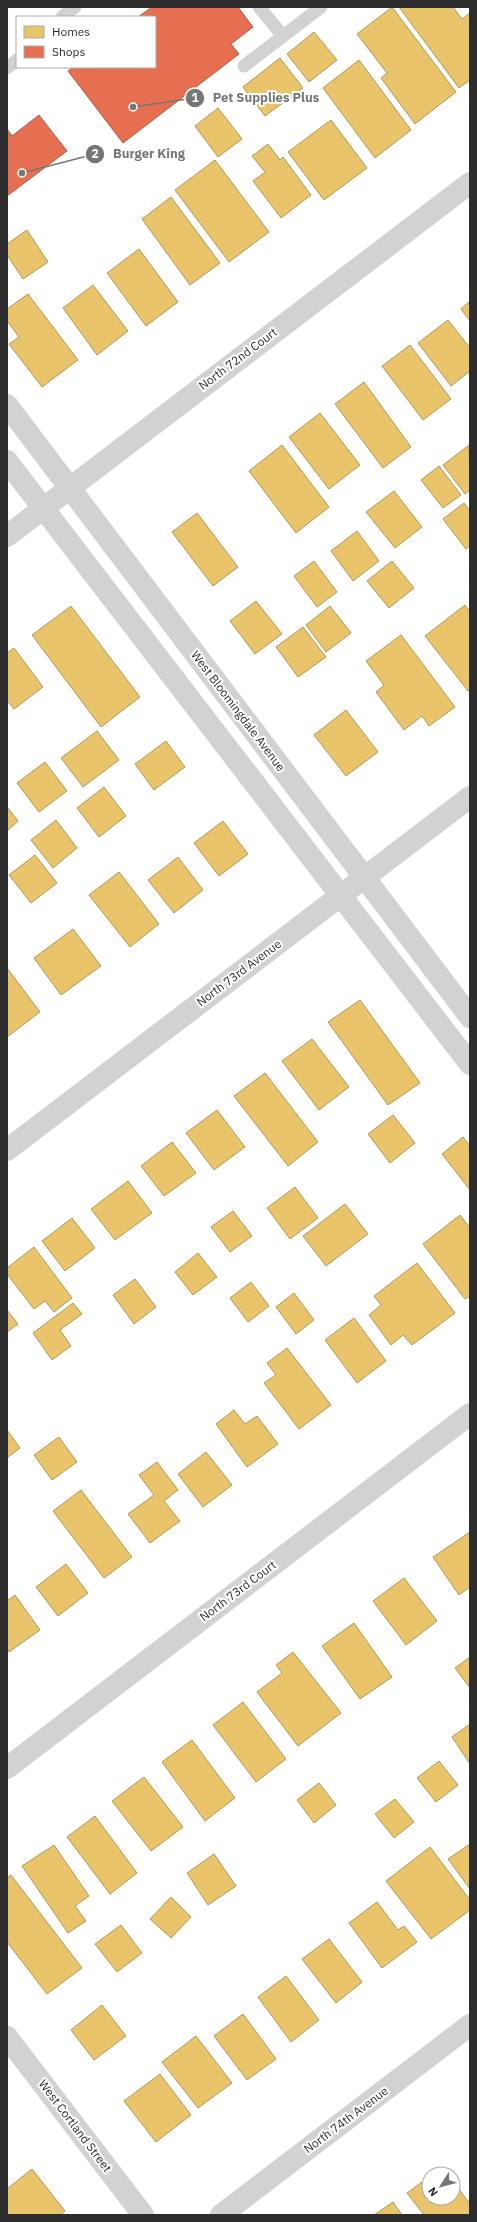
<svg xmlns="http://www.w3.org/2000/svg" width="477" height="2222" font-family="'IBM Plex Sans',sans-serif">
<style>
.homes{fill:#e9c46a;stroke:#b19758}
.shops{fill:#e76f51;stroke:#af5b46}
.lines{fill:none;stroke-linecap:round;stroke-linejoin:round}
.service{stroke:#d2d2d2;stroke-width:13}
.minor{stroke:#d2d2d2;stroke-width:22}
.labels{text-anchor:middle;stroke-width:4;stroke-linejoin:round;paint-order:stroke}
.street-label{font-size:12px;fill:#2d2d2d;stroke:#fff}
.leader{fill:none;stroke:#767676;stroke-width:1.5}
.callout-dot{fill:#767676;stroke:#fff;stroke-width:1.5}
.mark-label{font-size:12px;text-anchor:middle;font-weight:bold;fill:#fff}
.callout-label{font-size:13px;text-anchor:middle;font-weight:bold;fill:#767676;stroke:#fff;stroke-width:4;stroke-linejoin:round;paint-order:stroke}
</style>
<rect width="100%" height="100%" fill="#fff"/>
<path class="homes" d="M392,7L456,92L415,124L381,78L387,73L357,34Z
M399,7H453L462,19L470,13V80L459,88Z
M314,32L337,60L309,82L287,54Z
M280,58L303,88L265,116L243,87Z
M359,60L411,130L375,158L323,88Z
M218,108L242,139L218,157L195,126Z
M331,120L367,168L324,200L288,152Z
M268,144L280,160L283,157L311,195L281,218L253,181L265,172L252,156Z
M215,160L269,232L229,262L175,190Z
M171,197L220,263L190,285L142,219Z
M27,230L48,262L23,279L7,255V244Z
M139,249L178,302L146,326L107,273Z
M93,285L128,331L97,355L63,308Z
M28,294L78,360L42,387L9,344L19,337L7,321V309Z
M470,301V321L461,309Z
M448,320L470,348V371L451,386L418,343Z
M410,345L451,399L423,420L382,366Z
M364,382L411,447L383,468L335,404Z
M320,413L360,465L329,489L289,437Z
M282,445L329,507L296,533L249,471Z
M469,445L470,490L465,494L443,465Z
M439,466L461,495L443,508L421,480Z
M394,491L422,527L395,548L366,512Z
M464,503L470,511V546L466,549L443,519Z
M197,513L238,567L213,586L172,532Z
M357,531L379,561L353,581L331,551Z
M314,561L337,592L317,607L294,576Z
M392,561L414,588L389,608L367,581Z
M256,601L282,634L255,654L230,621Z
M465,605L470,612V689L468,691L425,636Z
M71,606L140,697L101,727L32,635Z
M330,606L351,633L326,652L306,625Z
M303,627L326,657L298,677L276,647Z
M401,635L455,707L429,726L422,716L404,730L376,692L384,685L366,661Z
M14,648L43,687L14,709L7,700V653Z
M346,710L378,752L346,776L314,735Z
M97,731L119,760L83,787L61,758Z
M166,741L185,767L154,790L135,764Z
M45,762L67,791L39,812L17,783Z
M104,787L126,816L99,837L77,808Z
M7,807L18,821L7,831Z
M56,820L77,848L53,868L31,840Z
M223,821L248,854L219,876L194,843Z
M35,855L57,883L31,903L9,875Z
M178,857L203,890L174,913L148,880Z
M119,872L159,924L130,947L89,895Z
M73,929L101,966L61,995L34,958Z
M7,968L40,1012L7,1037Z
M360,1000L420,1083L388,1105L328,1022Z
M312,1039L349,1087L319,1110L282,1061Z
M265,1073L318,1142L288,1166L234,1096Z
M217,1110L245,1147L214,1170L186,1133Z
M393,1115L415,1143L390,1163L368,1134Z
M463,1137L470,1146V1190L442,1154Z
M172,1142L196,1173L164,1196L141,1166Z
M128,1181L152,1213L115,1240L91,1209Z
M295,1187L318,1218L290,1239L267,1208Z
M345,1204L368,1234L326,1266L303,1236Z
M233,1211L252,1236L230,1252L211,1227Z
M460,1215L470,1228V1296L465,1299L423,1244Z
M72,1218L95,1248L65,1271L42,1241Z
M34,1247L72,1298L54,1312L45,1301L34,1309L7,1274V1268Z
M198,1253L217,1277L193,1295L175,1272Z
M417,1263L455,1313L412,1345L403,1335L391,1345L369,1315L381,1305L374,1296Z
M135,1279L156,1307L134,1324L113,1295Z
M251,1282L269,1306L248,1322L230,1298Z
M294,1293L314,1320L296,1334L276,1307Z
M73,1303L82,1314L60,1330L71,1346L52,1360L33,1333Z
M7,1310L18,1324L7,1332Z
M354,1318L386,1361L357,1383L325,1340Z
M287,1348L331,1405L299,1429L264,1383L276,1375L267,1363Z
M234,1410L245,1424L257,1416L278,1444L247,1467L216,1424Z
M7,1430L20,1448L7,1458Z
M59,1437L77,1462L52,1480L34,1455Z
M206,1452L232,1485L203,1507L178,1474Z
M157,1462L178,1490L164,1501L180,1521L150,1543L128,1514L154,1495L139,1475Z
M81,1490L132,1557L104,1578L53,1511Z
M470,1532V1587L459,1595L433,1557Z
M66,1564L88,1593L58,1616L36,1587Z
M404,1578L437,1621L406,1645L373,1601Z
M15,1595L40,1630L9,1652L7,1648V1601Z
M354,1623L392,1677L360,1699L322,1646Z
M293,1652L341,1713L298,1746L257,1692L282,1673L276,1665Z
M470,1657V1688L455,1668Z
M243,1702L286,1759L256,1782L213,1725Z
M470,1724V1764L452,1737Z
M192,1740L235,1798L205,1821L162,1762Z
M439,1761L458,1785L436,1802L417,1778Z
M144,1777L183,1827L151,1851L112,1801Z
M319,1783L336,1805L314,1823L297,1800Z
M395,1799L414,1822L394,1838L375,1814Z
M95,1816L137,1873L110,1894L67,1837Z
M470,1844V1889L448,1859Z
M54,1845L89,1896L75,1906L86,1921L68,1933L22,1866Z
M430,1847L470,1900V1910L431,1939L386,1881Z
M214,1854L236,1886L208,1905L187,1873Z
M11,1875L82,1968L47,1994L7,1942V1878Z
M171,1897L191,1917L171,1938L150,1919Z
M377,1902L398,1930L404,1926L417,1942L382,1968L349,1923Z
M121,1925L142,1953L117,1972L95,1944Z
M329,1939L362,1982L336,2003L302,1959Z
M286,1976L319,2020L291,2042L258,1997Z
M102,2005L126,2036L94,2060L71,2030Z
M243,2014L276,2059L247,2080L214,2036Z
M196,2036L232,2083L198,2108L162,2062Z
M160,2074L191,2115L156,2142L124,2101Z
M442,2167L448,2174H433Z
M32,2169L65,2211L60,2215H7V2189Z
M429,2177V2198H453V2181L470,2204V2215H424L407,2193Z
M393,2202L402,2215H374Z"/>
<path class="shops" d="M152,7H238L253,27L231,44L239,54L123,143L68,71L73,67H155V17H138Z
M39,115L67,151L7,196V129L12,136Z"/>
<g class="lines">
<path class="service" d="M259,7L283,36
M62,17L75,7
M244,66L321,7
M7,68L17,60"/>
<path class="minor" d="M7,405L470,1017
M7,461L470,1064
M7,536L470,183
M7,1150L470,797
M7,1768L470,1414
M7,2037L143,2215
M221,2215L470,2025"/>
</g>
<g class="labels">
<g class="street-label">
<text transform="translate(238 359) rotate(-37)" y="4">North 72nd Court</text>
<text transform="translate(238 711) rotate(53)" y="4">West Bloomingdale Avenue</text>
<text transform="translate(239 973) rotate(-37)" y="4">North 73rd Avenue</text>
<text transform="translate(238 1591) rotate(-37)" y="4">North 73rd Court</text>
<text transform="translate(346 2120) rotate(-37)" y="4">North 74th Avenue</text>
<text transform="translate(75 2126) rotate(53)" y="4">West Cortland Street</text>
</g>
</g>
<path class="leader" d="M133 107L195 98M22 173L95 154"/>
<g class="callout-dot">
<circle cx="133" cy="107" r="4"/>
<circle cx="22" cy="173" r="4"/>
<circle cx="195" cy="98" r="10"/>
<circle cx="95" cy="154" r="10"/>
</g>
<g class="mark-label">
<text x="195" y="102">1</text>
<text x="95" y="158">2</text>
</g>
<g class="callout-label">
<text x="266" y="102">Pet Supplies Plus</text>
<text x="149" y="158">Burger King</text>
</g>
<rect width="477" height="2222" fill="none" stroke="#2d2d2d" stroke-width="16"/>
<rect x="16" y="16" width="140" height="52" fill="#ffffff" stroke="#ababab"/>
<rect x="24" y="26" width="20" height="12" fill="#e9c46a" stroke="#ababab"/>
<text x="52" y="36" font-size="12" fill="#2d2d2d">Homes</text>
<rect x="24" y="46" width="20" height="12" fill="#e76f51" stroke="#ababab"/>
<text x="52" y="56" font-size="12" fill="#2d2d2d">Shops</text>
<g transform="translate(441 2186) rotate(234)"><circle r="19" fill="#ffffff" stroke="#ababab"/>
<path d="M0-3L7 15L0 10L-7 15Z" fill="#767676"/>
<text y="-6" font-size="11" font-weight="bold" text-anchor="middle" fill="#2d2d2d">N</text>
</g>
</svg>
